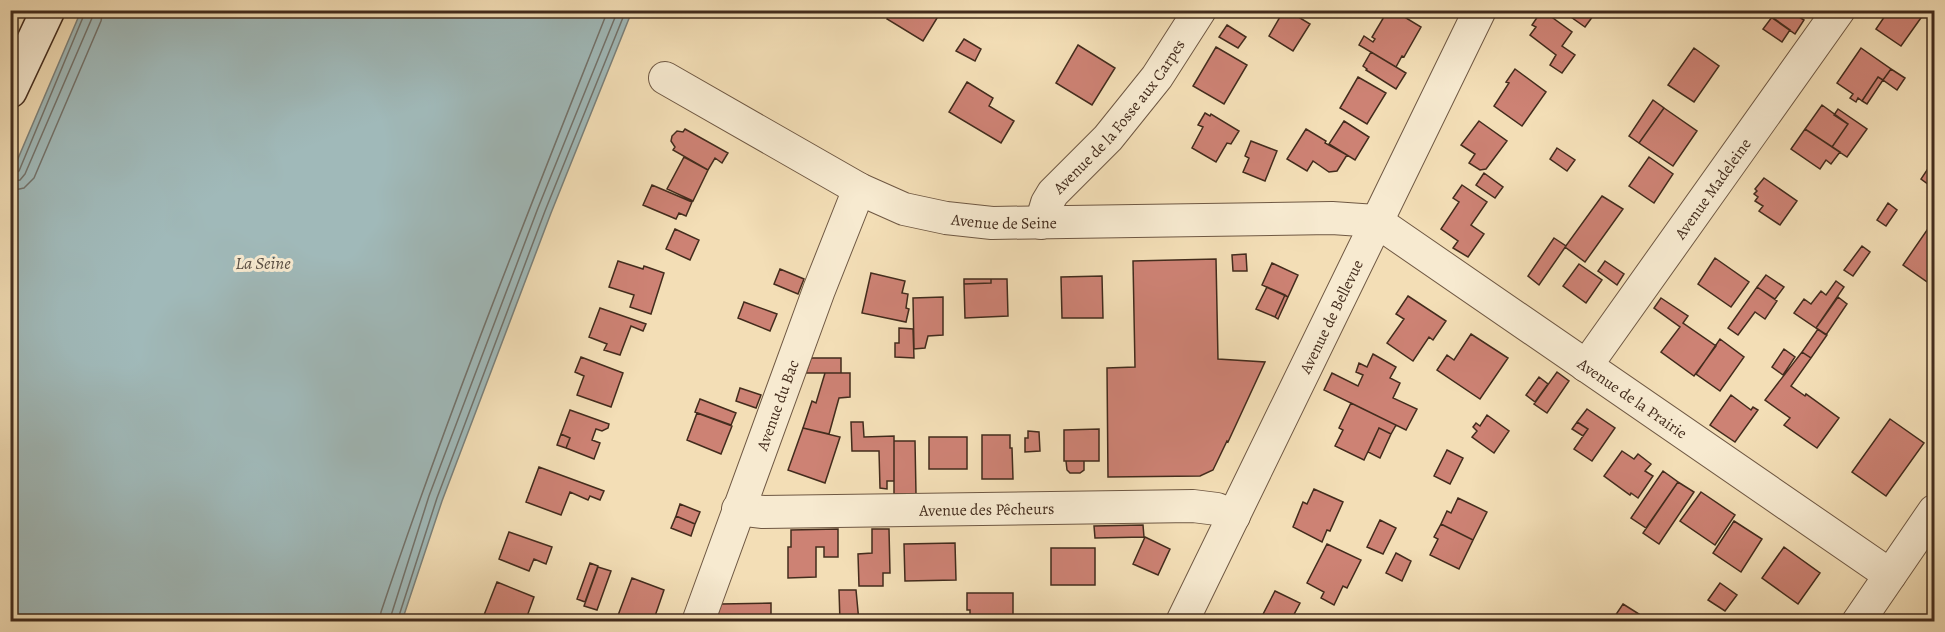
<svg xmlns="http://www.w3.org/2000/svg" width="1945" height="632" font-family="Alegreya,serif">
<style>
.water{fill:#a0b9b9;stroke:#7b817b;stroke-width:1.5}
.lines{fill:none;stroke-linecap:round;stroke-linejoin:round}
.shore{stroke:#72726b;stroke-width:1.5}
.building{fill:#cd8274;stroke:#432c1d;stroke-width:1.5}
.minor-casing{stroke:#6f5843;stroke-width:34}
.secondary-casing{stroke:#432c1d;stroke-width:36}
.minor{stroke:#f7ead0;stroke-width:32}
.secondary{stroke:#f7ead0;stroke-width:33}
.labels{text-anchor:middle;stroke-width:6;stroke-linejoin:round;paint-order:stroke}
.street-label{font-size:16px;fill:#432c1d;stroke:#f7ead0}
.water-label{font-size:18px;font-style:italic;fill:#5a4f44;stroke:#f7ead0}
</style>
<rect width="100%" height="100%" fill="#f3deb6"/>
<filter id="stains"><feTurbulence type="fractalNoise" baseFrequency=".00333" numOctaves="4"/><feColorMatrix values="0 0 0 0 .2 0 0 0 0 .09 0 0 0 0 .02 0 0 0 .5 -.17"/></filter>
<radialGradient id="worn" r=".72"><stop offset=".6" stop-color="#630" stop-opacity="0"/><stop offset="1" stop-color="#630" stop-opacity=".3"/></radialGradient>
<path class="water" d="M81,11H632L551,213L442,501L402,621H11V175Z"/>
<g class="lines">
<path class="shore" d="M10,175L15,174L19,171L86,10
M10,182L20,180L25,174L92,18L94,10
M10,191L24,188L34,178L101,21L103,10
M380,622L381,612C449,409 529,210 608,10
M389,622L429,496L538,208L618,10
M397,622L437,498L545,211L626,10"/>
</g>
<path class="building" d="M892,10H942L923,41L887,19Z
M1284,10H1287L1310,24L1293,51L1269,36Z
M1388,10H1393L1421,27L1404,57L1402,56L1396,67L1359,45L1364,36L1373,42L1375,39L1372,37Z
M1542,10L1572,32L1562,46L1575,55L1562,73L1550,65L1556,55L1530,35L1536,27L1532,25Z
M1561,10H1592L1593,16L1585,27Z
M1803,10L1799,17L1804,20L1795,34L1768,15L1771,10Z
M1889,10H1918L1923,15L1901,46L1876,29Z
M1772,17L1790,30L1782,42L1763,29Z
M1227,25L1246,37L1238,48L1219,37Z
M964,39L981,49L975,61L956,51Z
M1078,45L1115,68L1092,105L1056,83Z
M1216,47L1247,65L1224,104L1193,86Z
M1694,48L1719,66L1694,102L1668,85Z
M1861,48L1891,69L1883,80L1878,77L1862,101L1858,98L1856,102L1850,98L1853,94L1837,83Z
M1371,52L1406,73L1396,89L1366,70L1367,69L1363,66Z
M1515,69L1546,92L1522,126L1494,106L1509,83L1506,82Z
M1891,69L1905,78L1897,90L1883,80Z
M1358,77L1386,93L1367,124L1340,108Z
M1878,77L1883,80L1867,104L1862,101Z
M967,82L993,98L989,106L1014,121L1001,143L949,112Z
M1653,100L1664,108L1639,143L1629,136Z
M1822,105L1848,124L1832,147L1805,129Z
M1664,108L1697,131L1673,166L1639,143Z
M1838,109L1867,129L1847,157L1832,147L1848,124L1834,115Z
M1205,113L1210,116L1211,114L1239,131L1231,144L1227,143L1216,162L1192,148L1203,127L1198,125Z
M1344,121L1369,137L1355,160L1329,144Z
M1479,121L1507,141L1486,169L1480,170L1469,163L1475,154L1461,145Z
M685,129L728,153L722,163L715,158L708,170L673,150L675,147L671,141L672,136L677,131L683,132Z
M1306,129L1326,141L1325,143L1347,155L1337,171L1329,172L1313,161L1307,171L1287,159Z
M1805,129L1840,152L1831,164L1826,160L1820,169L1791,149Z
M1251,141L1277,151L1265,181L1243,172L1249,158L1245,156Z
M1557,148L1575,160L1567,171L1550,159Z
M684,157L708,170L693,201L667,189Z
M1649,157L1673,174L1654,203L1629,186Z
M1933,161L1934,183L1932,187L1921,179Z
M1484,173L1503,187L1495,198L1476,185Z
M1764,178L1797,201L1780,225L1759,211L1763,206L1755,201L1758,197L1754,194L1757,191L1755,189Z
M652,185L692,202L686,216L679,213L676,219L643,205Z
M1462,185L1487,202L1471,225L1484,234L1468,257L1453,248L1458,241L1441,229L1459,202L1453,198Z
M1602,196L1623,209L1585,262L1565,247Z
M1888,203L1897,210L1886,226L1877,220Z
M675,229L699,240L690,260L666,249Z
M1927,230L1934,236V283L1933,286L1903,265Z
M1554,238L1566,246L1539,285L1528,276Z
M1862,246L1870,252L1853,276L1844,270Z
M1246,254L1247,271H1233L1232,255Z
M1715,258L1749,282L1731,307L1698,284Z
M1216,259L1218,359L1265,362L1228,442L1227,441L1213,470L1200,476L1108,477L1107,368L1135,367L1133,261Z
M618,261L643,269L644,266L664,273L651,314L630,307L634,295L609,287Z
M1605,261L1624,274L1617,285L1598,271Z
M1272,263L1298,275L1288,297L1262,285Z
M1579,264L1602,280L1586,303L1563,286Z
M780,269L804,279L798,294L774,284Z
M871,273L905,281L902,293L908,294L906,308L909,309L906,322L862,313Z
M1766,275L1784,287L1775,299L1757,287Z
M1102,276L1103,318H1062L1061,277Z
M964,279H991V283L964,284Z
M991,279H1007L1008,316L965,318L964,284L991,283Z
M1836,281L1844,287L1816,328L1794,313L1804,299L1811,304L1821,291L1826,295Z
M1267,287L1285,295L1275,317L1256,309Z
M1757,287L1777,301L1765,319L1755,312L1738,335L1728,328Z
M1285,295L1288,297L1278,319L1275,317Z
M1408,296L1446,321L1433,340L1429,337L1413,361L1387,343L1404,319L1396,314Z
M943,297V335L928,336L925,348L914,349L913,298Z
M1838,297L1847,304L1826,335L1816,328Z
M1661,298L1688,316L1683,323L1716,346L1694,376L1661,352L1680,327L1654,308Z
M744,302L777,314L770,331L738,318Z
M600,308L646,324L643,331L631,326L620,355L604,350L607,344L589,337Z
M899,328L913,329L914,358L895,357V343H899Z
M1818,329L1827,335L1811,358L1802,352Z
M1471,334L1508,358L1480,399L1437,370L1447,355L1454,360Z
M1720,339L1744,357L1720,391L1696,374Z
M1784,349L1795,357L1783,375L1772,367Z
M1802,352L1811,358L1791,386L1805,396L1806,394L1839,418L1817,448L1784,425L1790,418L1765,400Z
M1373,354L1396,367L1390,378L1400,383L1393,398L1417,409L1406,430L1324,390L1332,373L1358,386L1363,375L1356,372L1359,363L1367,367Z
M581,357L623,373L611,407L577,395L584,376L575,372Z
M811,358H841V373H806Z
M1557,372L1569,381L1547,413L1534,404Z
M825,373H850V397L839,398L829,434L803,428L812,401L816,403Z
M1539,377L1548,384L1535,402L1526,395Z
M740,388L761,395L756,408L736,401Z
M1731,395L1751,410L1753,407L1758,410L1735,442L1710,425Z
M700,399L736,413L731,425L695,412Z
M1351,403L1396,425L1391,434L1379,428L1364,460L1335,446L1343,430L1339,428Z
M1587,409L1615,428L1592,461L1574,449L1588,429L1577,422Z
M570,410L609,424L608,428L602,431L596,429L592,440L600,443L594,459L566,448L570,438L561,434Z
M697,413L732,426L721,454L687,440Z
M1487,415L1509,431L1494,453L1472,437L1477,431L1473,427L1476,423L1480,426Z
M1890,419L1924,443L1886,496L1852,472Z
M851,422H863L864,437L894,436V481H887V489L880,488L879,451H852Z
M1577,422L1588,429L1583,436L1572,429Z
M803,428L840,437L825,483L788,470Z
M1379,428L1391,434L1380,458L1368,452Z
M1099,429V461H1064V430Z
M1028,431L1039,432L1040,451L1025,452V438H1028Z
M561,434L570,438L566,448L557,445Z
M982,435H1010V448H1012L1013,479H982Z
M929,437H967V469H929Z
M894,441H915L916,494H894Z
M1447,450L1463,458L1450,484L1434,476Z
M1622,451L1634,459L1638,454L1651,464L1645,471L1653,476L1638,498L1631,493L1630,495L1604,476Z
M1066,461H1084V470L1080,473H1070L1067,470Z
M539,467L604,491L600,500L590,496L588,500L570,492L561,515L526,502Z
M1663,471L1678,482L1646,528L1631,518Z
M1678,482L1694,492L1659,544L1643,533Z
M1314,489L1343,502L1330,531L1327,530L1322,542L1293,527L1303,502L1307,504Z
M1701,492L1735,515L1715,545L1680,521Z
M1458,498L1487,512L1473,540L1441,524L1447,511L1451,513Z
M680,504L700,512L695,524L676,516Z
M676,516L695,524L691,536L671,528Z
M1380,520L1396,528L1383,554L1367,547Z
M1734,521L1762,539L1741,572L1713,553Z
M1441,524L1473,540L1459,569L1430,555L1438,539L1434,537Z
M1143,525L1144,537L1095,538L1094,526Z
M838,529V557H824V547H816V577L788,578V547H791V530Z
M872,529H889L890,573H883V586H859L858,554L872,553Z
M509,532L552,547L546,564L534,559L529,571L499,559Z
M1145,537L1170,549L1158,575L1133,564Z
M955,543L956,580L905,581L904,544Z
M1327,544L1361,560L1347,588L1343,586L1334,605L1321,598L1324,592L1307,583Z
M1784,547L1820,573L1798,604L1762,578Z
M1051,548H1095V585H1051Z
M1396,553L1411,561L1402,581L1386,573Z
M590,563L598,566L585,602L577,599Z
M598,567L611,571L597,610L584,606Z
M632,578L664,590L653,622H627L617,618Z
M497,582L534,597L525,622H503L484,615Z
M1720,583L1737,595L1725,611L1708,600Z
M839,590H856L859,622H840Z
M1275,591L1300,603L1290,622H1259Z
M967,593H1013V622H970V610H967Z
M771,603V622H714L721,604Z
M1623,604L1639,614L1634,622H1611Z
M831,617V622H782V618Z"/>
<g class="lines">
<g class="minor-casing">
<g id="minor">
<path id="s1" d="M665,78L859,189L904,209L946,218L992,223L1332,218L1376,221L1890,575"/>
<path id="s2" d="M1041,223L1047,203L1053,193L1108,138L1157,77L1200,10"/>
<path id="s3" d="M1586,366L1839,10"/>
<path id="s4" d="M738,509L763,512L1193,506L1217,509L1234,516"/>
<path id="s5" d="M698,622L819,290L859,189"/>
<path id="s6" d="M1182,622L1480,10"/>
<path d="M1858,622L1934,511"/>
</g>
</g>
<g class="secondary-casing">
<path id="secondary" d="M10,91L48,10"/>
</g>
<use href="#minor" class="minor"/>
<use href="#secondary" class="secondary"/>
</g>
<g class="labels">
<g class="street-label">
<text dy="6" stroke="none"><textPath href="#s2" startOffset="134">Avenue de la Fosse aux Carpes</textPath></text>
<text dy="6" stroke="none"><textPath href="#s3" startOffset="218">Avenue Madeleine</textPath></text>
<text dy="6" stroke="none"><textPath href="#s1" startOffset="374">Avenue de Seine</textPath></text>
<text dy="6" stroke="none"><textPath href="#s6" startOffset="340">Avenue de Bellevue</textPath></text>
<text dy="6" stroke="none"><textPath href="#s1" startOffset="1058">Avenue de la Prairie</textPath></text>
<text dy="6" stroke="none"><textPath href="#s5" startOffset="231">Avenue du Bac</textPath></text>
<text dy="6" stroke="none"><textPath href="#s4" startOffset="249">Avenue des Pêcheurs</textPath></text>
</g>
<g class="water-label">
<text x="263" y="269">La Seine</text>
</g>
</g>
<rect width="1945" height="632" fill="none" stroke="#f3deb6" stroke-width="36"/>
<rect x="12" y="12" width="1921" height="608" fill="none" stroke="#432c1d" stroke-width="3"/>
<rect x="18" y="18" width="1909" height="596" fill="none" stroke="#432c1d" stroke-width="1.5"/>
<rect width="100%" height="100%" filter="url(#stains)"/>
<rect width="100%" height="100%" fill="url(#worn)"/>
</svg>
